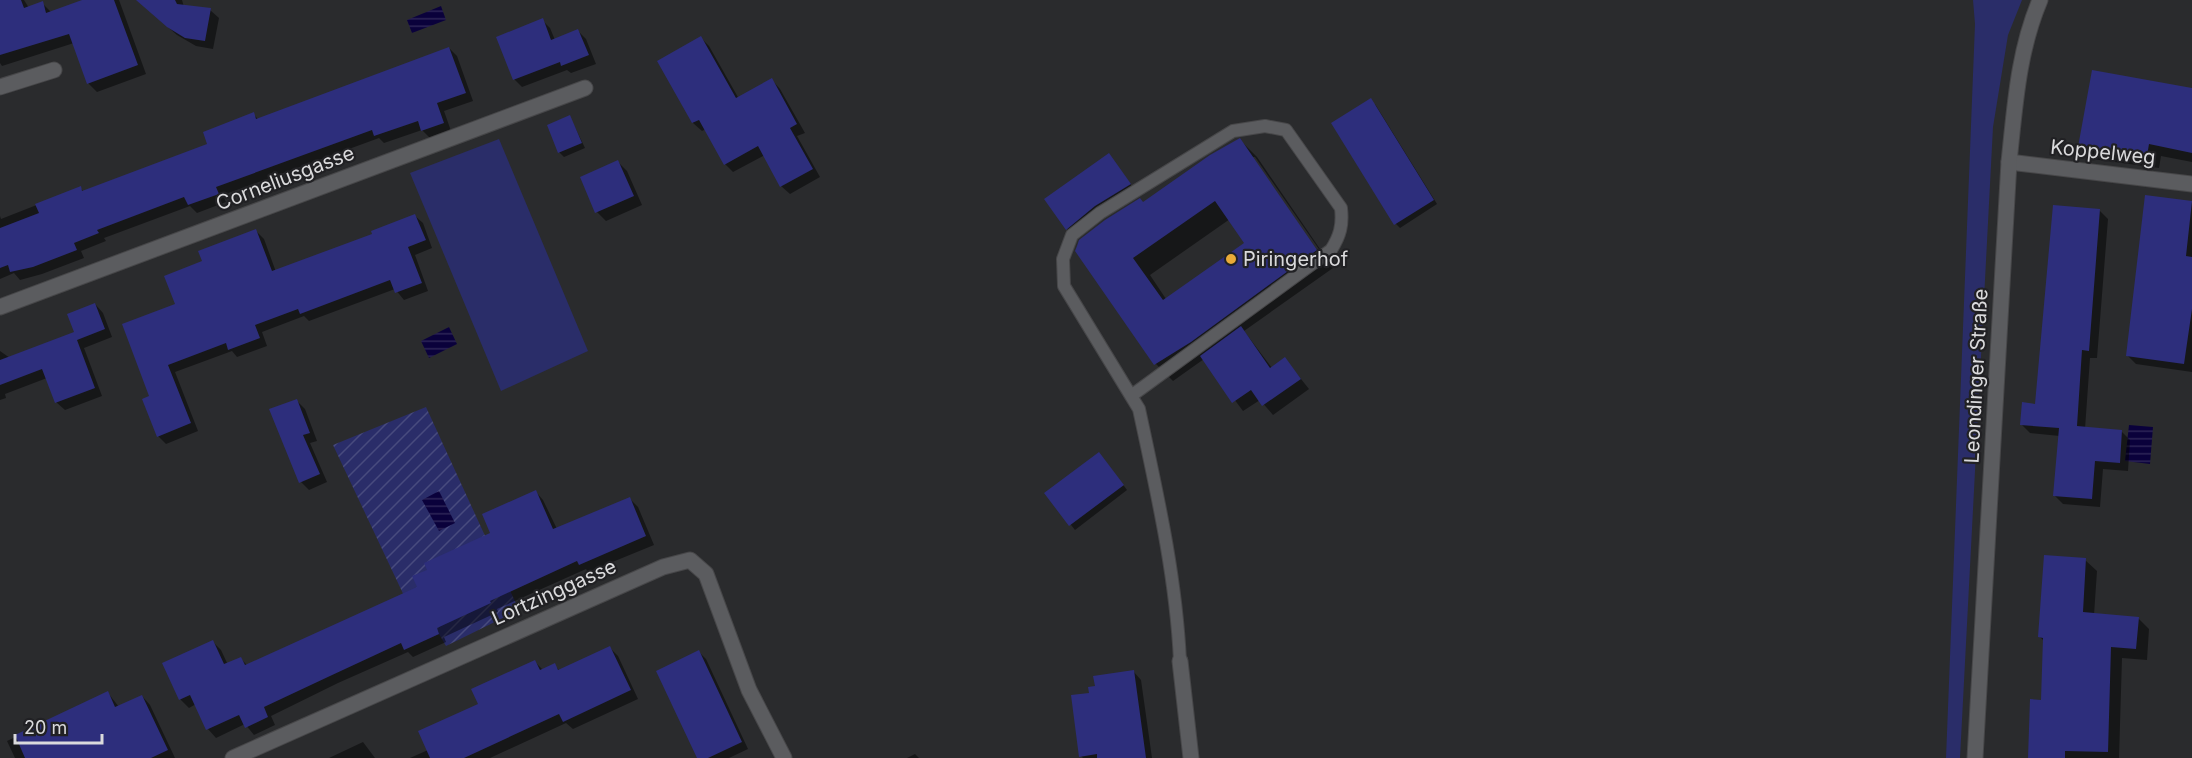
<svg xmlns="http://www.w3.org/2000/svg" width="2192" height="758" font-family="Inter,sans-serif">
<style>
.green{fill:#2a2d69}
.garden{fill:url(#garden-furrows)}
.water{fill:url(#water-rules)}
.shadow{fill:#0007;fill-rule:evenodd}
.building{fill:#2d2e7c;fill-rule:evenodd}
.lines{fill:none;stroke-linecap:round;stroke-linejoin:round}
.lane-casing{stroke:#474749;stroke-width:14}
.street-casing{stroke:#474749;stroke-width:17}
.secondary-casing{stroke:#474749;stroke-width:17}
.lane{stroke:#5b5c5f;stroke-width:12}
.street{stroke:#5b5c5f;stroke-width:15}
.secondary{stroke:#5b5c5f;stroke-width:15}
.poi-dot{fill:#e9aa38;stroke:#212124;stroke-width:2}
.labels{text-anchor:middle;stroke-width:4.5;stroke-linejoin:round;paint-order:stroke}
.street-label{font-size:20px;fill:#dadadc;stroke:#212124}
.poi-label{font-size:20px;fill:#dadadc;stroke:#212124;text-anchor:start}
</style>
<defs>
<pattern id="garden-furrows" width="10" height="10" patternUnits="userSpaceOnUse" patternTransform="scale(1.5)"><rect width="10" height="10" fill="#2a2d69"/><path d="M-1 1l2-2M0 10L10 0M9 11l2-2" fill="none" stroke="#484b7e"/></pattern>
<pattern id="water-rules" width="6" height="5" patternUnits="userSpaceOnUse" patternTransform="scale(1.5)"><rect width="6" height="5" fill="#0a013b"/><path d="M0 2.5h6" fill="none" stroke="#2d2557"/></pattern>
</defs>
<rect width="100%" height="100%" fill="#2a2b2d"/>
<path class="green" d="M1973,0H2022L2008,35L1993,127L1960,758H1946L1975,24Z
M499,139L588,351L501,391L410,173Z"/>
<path class="garden" d="M426,407L519,610L446,646L439,634L425,640L431,653L333,445Z"/>
<path class="water" d="M441,6L446,20L412,33L407,20Z
M449,327L457,344L429,358L421,341Z
M2129,425L2153,427L2150,464L2125,461Z
M439,491L455,523L439,531L422,500Z"/>
<path class="shadow" d="M0,0H24L29,8L42,3L52,13L87,0H119L146,74L97,92L88,83L74,43L2,66L0,63Z
M137,0H182L184,7L210,10L219,18L213,49L196,46L177,35Z
M542,20L550,28L555,40L578,31L586,39L596,64L571,73L567,70L522,87L514,79Z
M701,38L709,46L739,99L772,80L780,89L805,133L797,136L820,177L790,194L781,186L765,155L733,172L725,164L706,129L702,131L693,123L659,61Z
M449,48L457,56L473,101L444,111L451,131L431,139L422,130L384,143L379,138L223,195L226,202L197,213L190,206L104,238L106,241L81,251L84,258L42,274L20,280L14,273L0,279V216L1,219L80,188L84,192L209,144L253,114L259,120Z
M1375,104L1437,204L1400,228L1396,224Z
M2192,113V162L2161,156L2159,168L2092,159L2079,146Z
M570,117L585,148L564,157L559,152Z
M1240,140L1257,157L1333,268L1244,331L1272,368L1285,359L1309,389L1273,415L1260,400L1243,411L1204,359L1173,381L1156,364L1077,251ZM1251,157H1255L1323,255L1320,257ZM1230,219L1247,244L1166,299L1150,275Z
M1113,160L1134,189L1071,233L1067,229Z
M618,162L627,171L642,205L606,221L597,212Z
M2146,196L2192,203V372L2136,364L2127,355Z
M2099,210L2108,219L2097,358H2090L2085,429L2122,432L2130,440L2128,471L2103,469L2100,507L2063,504L2055,496L2060,436L2030,433L2022,425L2037,405Z
M415,216L423,223L432,248L415,255L428,291L404,300L395,289L309,321L304,316L262,332L267,346L237,357L232,351L175,372L198,431L166,444L158,436L151,397L177,305L204,262L256,231L264,239L276,272L374,235Z
M95,304L103,313L112,337L84,348L102,396L65,410L56,402L47,378L5,394L6,398L0,400V351L10,358L76,333Z
M296,400L305,409L317,441L310,443L327,482L309,490L301,482Z
M1103,458L1127,490L1075,530L1046,493Z
M535,491L543,500L557,529L630,499L638,507L654,545L588,572L586,569L497,609L498,612L444,637L446,642L413,657L408,652L338,683L271,716L275,725L254,735L245,724L216,738L208,729L196,704L189,708L180,699L213,642L221,650L228,665L241,659L248,666L419,588L429,571L492,533Z
M2085,560L2097,571L2094,615L2138,618L2149,629L2147,660L2122,658L2119,758H2029L2042,701L2044,641L2040,637Z
M610,648L618,656L638,699L573,729L566,723L490,758H410L428,750L535,662L543,670L554,665L560,671Z
M699,652L706,659L748,749L729,758H698Z
M1133,671L1141,680L1152,758H1083L1081,756L1091,694Z
M108,693L119,707L142,696L150,705L175,758H15L7,741Z
M363,742L375,758H329Z
M915,754L919,758H907Z"/>
<path class="building" d="M0,0H21L24,8L43,1L46,13L82,0H114L138,65L87,84L69,34L0,55Z
M136,0H175L177,4L211,8L205,41L185,38L167,27Z
M543,18L551,40L578,29L589,55L561,66L560,62L513,80L496,37Z
M701,36L736,98L772,78L797,124L790,128L813,169L780,187L758,146L724,165L699,120L692,123L657,61Z
M449,47L466,93L437,103L444,123L421,131L418,121L374,136L372,130L216,187L219,194L188,205L184,197L97,230L99,233L74,243L77,250L33,267L10,272L8,265L0,268V228L39,213L35,204L81,186L82,191L207,144L203,132L254,112L256,119Z
M2092,70L2192,88V153L2149,144L2147,156L2078,147Z
M1371,98L1434,200L1394,225L1331,123Z
M570,115L582,143L558,153L547,125Z
M1240,138L1317,250L1191,342L1154,365L1075,251L1077,246L1079,240L1105,220L1140,198L1143,202L1210,155ZM1215,201L1244,243L1163,300L1133,258Z
M1109,153L1131,184L1095,206L1066,230L1044,199Z
M618,160L634,196L595,213L580,177Z
M2145,195L2192,201L2186,256L2192,257V309L2184,364L2126,356Z
M2053,205L2100,209L2089,351L2082,350L2077,426L2122,430L2120,463L2095,461L2092,499L2053,496L2059,428L2020,425L2022,402L2035,404Z
M415,214L426,240L408,247L422,283L395,293L390,280L300,314L298,309L255,325L260,338L228,350L226,343L168,365L191,423L157,437L142,399L149,396L122,324L175,304L164,276L202,261L198,251L256,229L272,271L372,234L371,231Z
M95,303L105,329L77,340L95,388L55,403L42,369L0,385V360L74,332L67,314Z
M1241,326L1270,368L1285,357L1301,379L1262,406L1251,390L1232,403L1200,356Z
M297,399L310,433L303,435L320,474L299,483L269,409Z
M1099,452L1124,485L1069,526L1044,493Z
M536,490L553,529L630,497L646,536L579,565L577,561L490,601L491,603L437,628L439,634L404,650L401,643L330,676L264,707L268,717L245,728L239,715L206,730L190,695L179,700L162,663L213,640L224,664L241,657L245,665L417,587L412,576L427,570L424,563L490,533L482,514Z
M2044,555L2086,558L2083,612L2139,617L2136,649L2111,647L2108,752L2065,751V758H2028L2030,699L2041,700L2043,638L2038,637Z
M610,646L631,690L563,722L559,714L464,758H430L418,731L478,704L471,689L535,660L540,670L555,663L558,670Z
M699,650L742,742L708,758H697L656,671Z
M1134,670L1146,758H1097V754L1079,757L1071,695L1089,693L1088,687L1095,686L1093,676Z
M108,691L115,707L142,695L168,750L151,758H25L15,735Z"/>
<g class="lines">
<g class="lane-casing">
<path id="lane" d="M1131,396L1331,250C1340,236 1343,225 1341,208L1286,130L1265,126L1233,131L1100,213L1072,235L1063,259L1064,286L1131,396L1139,409C1157,493 1176,576 1180,661"/>
</g>
<g class="street-casing">
<path id="street" d="M0,87L54,70
M2009,162L2192,184
M0,307L585,88
M1180,661L1191,758
M233,758L663,567L690,560L706,574L749,690L784,758"/>
</g>
<g class="secondary-casing">
<path id="secondary" d="M1975,758L2009,162C2015,106 2018,52 2040,0"/>
</g>
<use href="#lane" class="lane"/>
<use href="#street" class="street"/>
<use href="#secondary" class="secondary"/>
</g>
<circle class="poi-dot" cx="1231" cy="259" r="6"/>
<g class="labels">
<g class="street-label">
<text transform="translate(2103 152) rotate(6)" y="7">Koppelweg</text>
<text transform="translate(285 178) rotate(-21)" y="7">Corneliusgasse</text>
<text transform="translate(1976 376) rotate(-87)" y="7">Leondinger Straße</text>
<text transform="translate(554 592) rotate(-24)" y="7">Lortzinggasse</text>
</g>
<g class="poi-label">
<text x="1243" y="266">Piringerhof</text>
</g>
</g>
<path d="M15 734v9h87v-9" fill="none" stroke="#dadadc" stroke-width="3"/>
<text x="24" y="734" font-size="18" fill="#dadadc" stroke="#212124" stroke-width="4.5" paint-order="stroke">20 m</text>
</svg>
